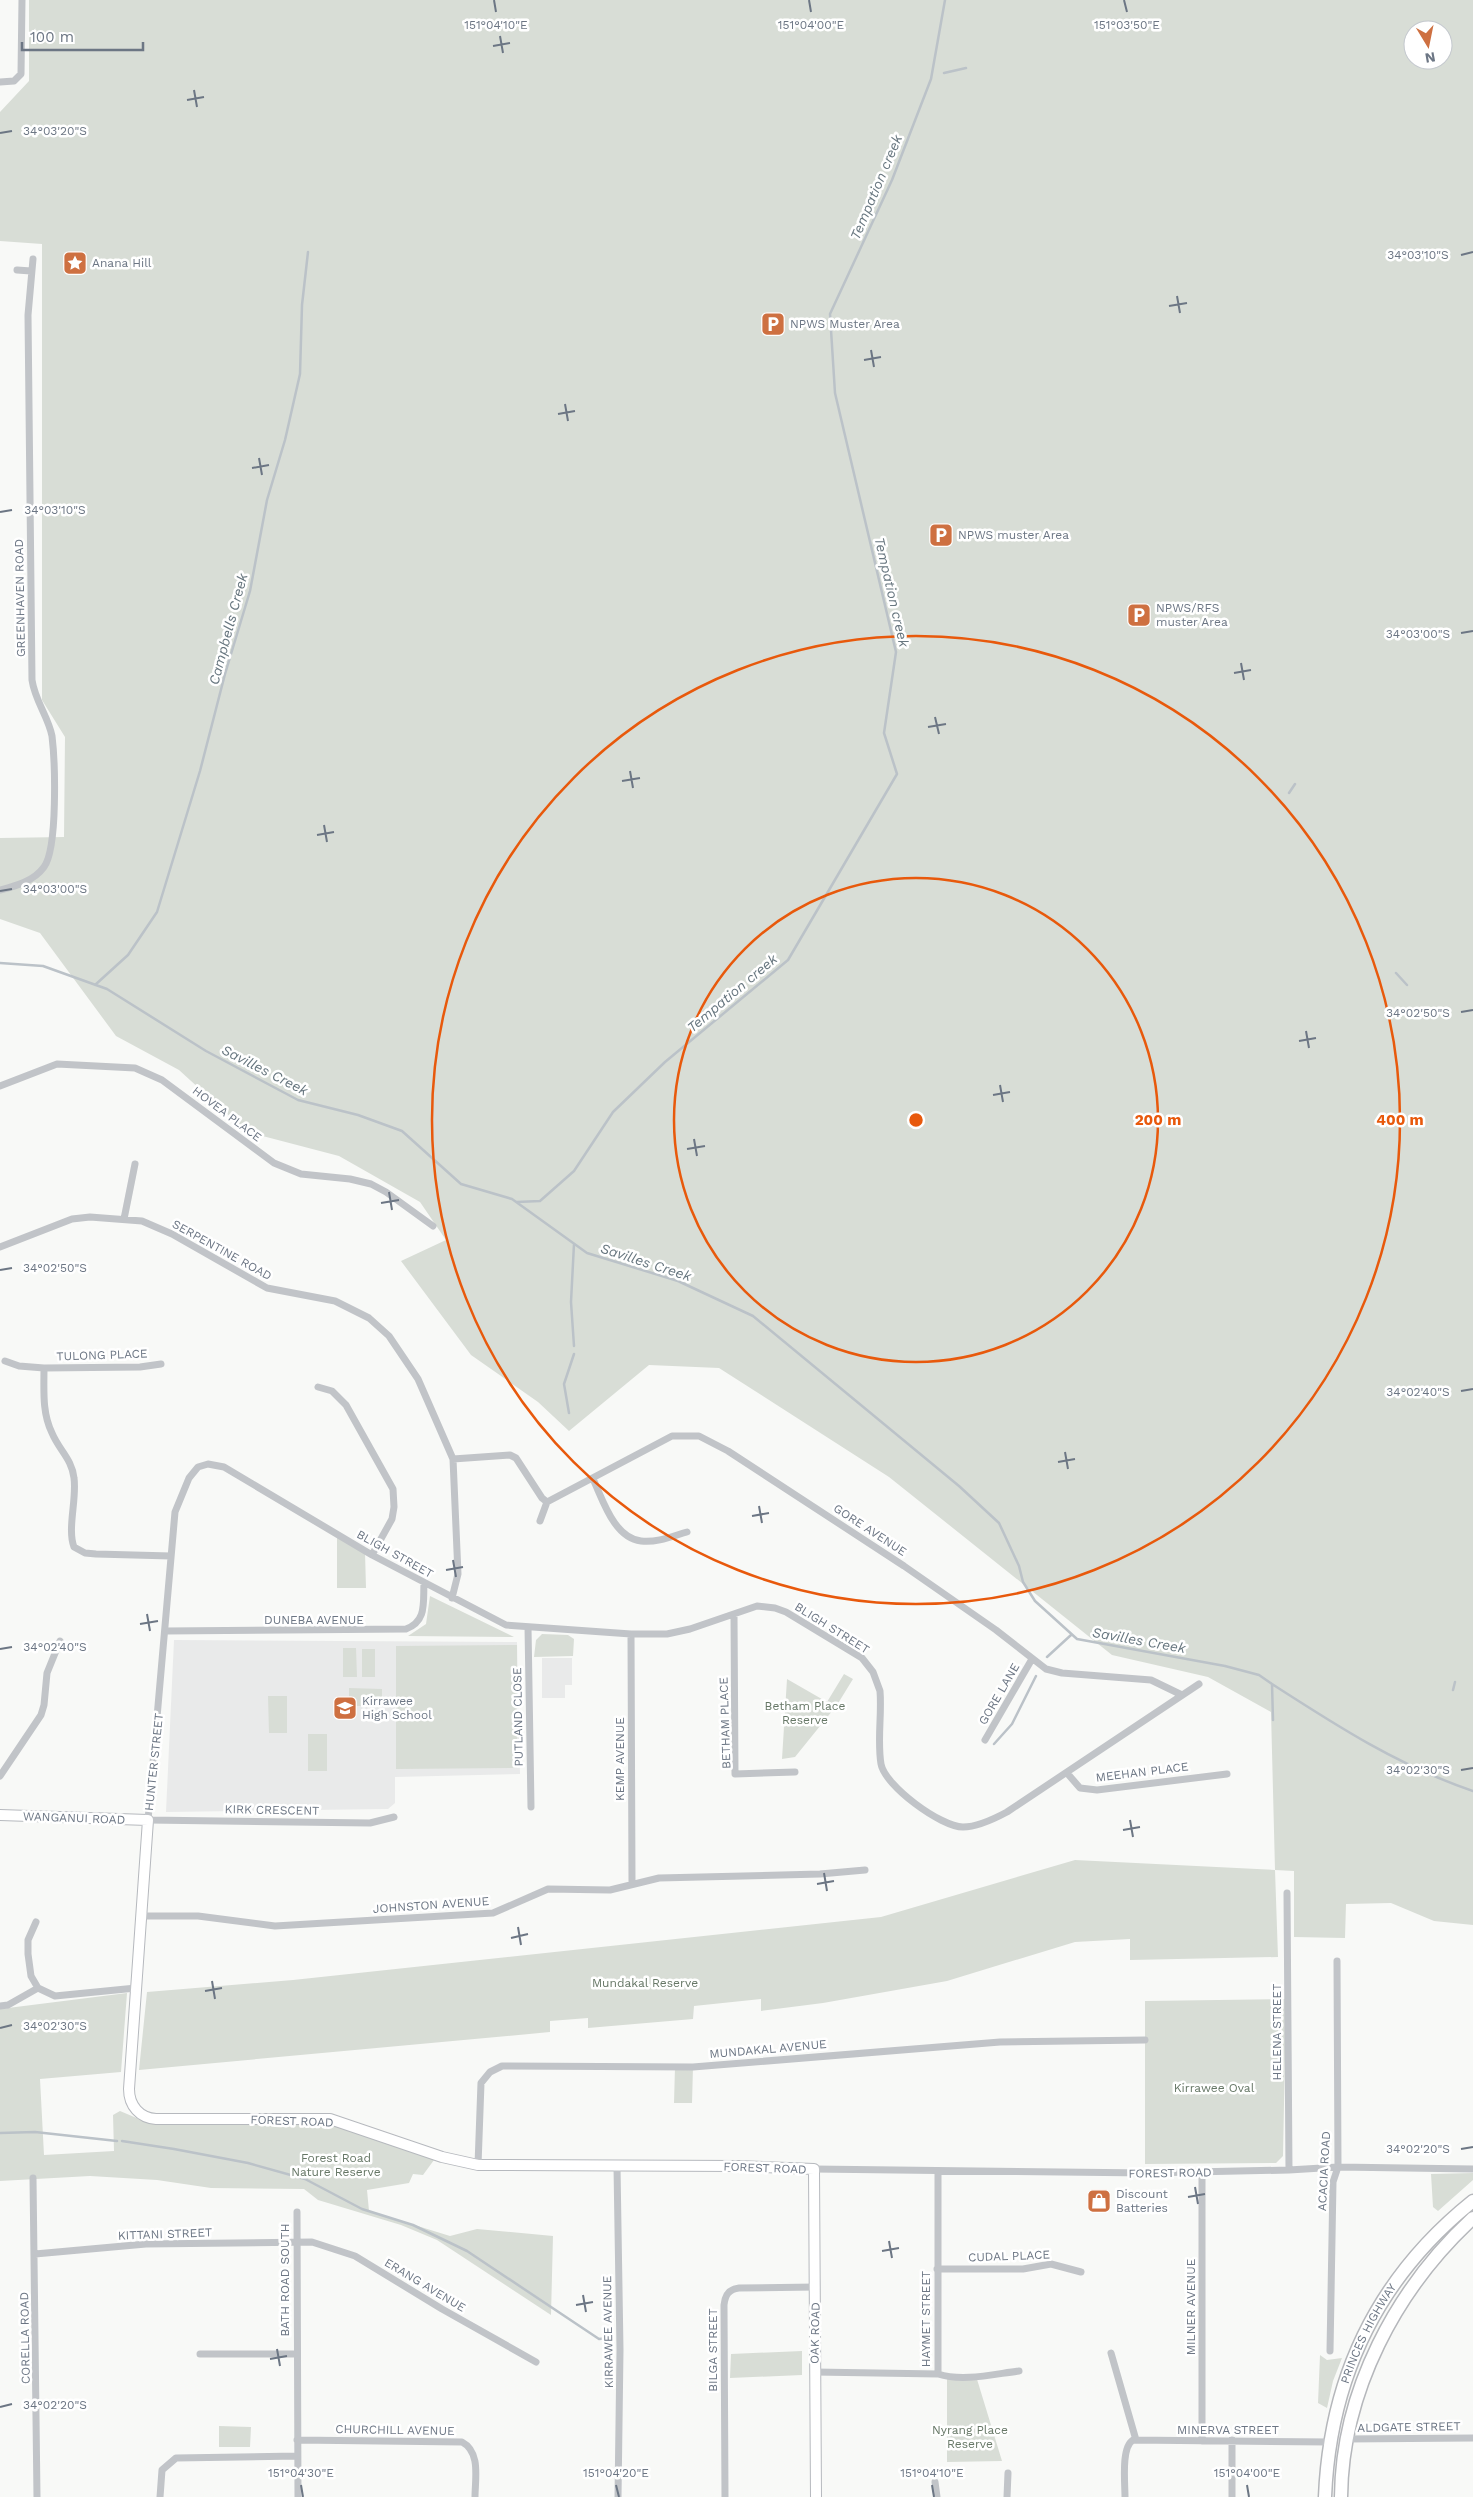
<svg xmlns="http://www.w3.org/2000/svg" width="1473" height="2497" font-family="'Work Sans',sans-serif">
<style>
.built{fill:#e9eaea}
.green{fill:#d8ddd6;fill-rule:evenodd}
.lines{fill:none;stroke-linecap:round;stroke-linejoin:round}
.stream{stroke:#bbc2c8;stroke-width:2.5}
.secondary-casing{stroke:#b6b9be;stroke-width:12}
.highway-casing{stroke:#b5b7bb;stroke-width:15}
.street{stroke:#c1c4c8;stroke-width:7}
.secondary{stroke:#fff;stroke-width:10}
.highway{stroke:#fff;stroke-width:12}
.ticks{fill:none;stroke:#6c7684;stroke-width:2}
.ring{fill:none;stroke:#e8590c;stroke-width:2.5}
.labels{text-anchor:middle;stroke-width:5;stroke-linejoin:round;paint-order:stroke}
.poi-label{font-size:12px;fill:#6c7684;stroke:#fff;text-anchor:start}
.street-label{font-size:12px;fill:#6c7684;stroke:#fff}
.park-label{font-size:12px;fill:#676;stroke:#fff}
.water-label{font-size:14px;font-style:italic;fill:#67767f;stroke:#fff}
.ticks-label{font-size:12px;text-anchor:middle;fill:#6c7684;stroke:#fff;stroke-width:5;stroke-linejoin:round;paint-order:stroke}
.centre{fill:#e8590c;stroke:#fff;stroke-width:2.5}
.ring-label{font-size:15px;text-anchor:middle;font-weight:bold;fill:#e8590c;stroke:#fff;stroke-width:5;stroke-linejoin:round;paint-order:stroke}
</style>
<rect width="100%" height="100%" fill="#f8f9f7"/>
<path class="built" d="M174,1640L517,1642L520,1774L395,1777V1803L388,1809L166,1812Z
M542,1658H572V1685H565V1698H542Z"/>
<path class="green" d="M29,0H1473V1925L1434,1921L1391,1903L1346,1904L1345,1938L1294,1937V1871L1275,1870L1278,1957L1130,1960V1939L1075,1942L947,1981L823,2003L761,2011V1999L694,2006L693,2019L588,2028V2018L550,2021V2032L139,2070L147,1992L293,1980L881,1917L1075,1860L1275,1870L1271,1712L1208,1677L1112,1655L889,1477L719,1368L649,1365L569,1431L538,1402L471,1355L401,1261L446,1240L420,1202L339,1156L247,1132L179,1070L116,1036L40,933L0,919V838L64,837L65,737L42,700V244L0,241V112L29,81ZM1413,30H1443V60H1413Z
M337,1535L365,1552L366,1588H337Z
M430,1596L514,1637L408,1636L426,1624Z
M542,1634L568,1635L574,1639L573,1656L534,1657L536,1640Z
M517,1645V1768L396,1769V1646Z
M343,1648H356L357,1677H343Z
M362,1649H375V1677H362Z
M844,1674L853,1679L837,1705L795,1757L782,1759L787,1679L827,1702Z
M349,1688L382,1689V1706H349Z
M268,1696H287V1733H269Z
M308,1734H327V1771H308Z
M127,1993L121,2072L40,2079L44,2155L114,2151L113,2115L120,2111L146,2122L331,2121L434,2160L423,2175L413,2174L409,2183L367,2190L369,2211L450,2236L477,2229L553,2236L551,2315L437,2240L401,2225L318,2200L304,2189L211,2188L157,2180L90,2176L0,2181V2009Z
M1286,1999L1283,2156L1276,2163L1145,2164V2001Z
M675,2067H693L692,2103H674Z
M1473,2173V2180L1438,2211L1433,2207L1431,2174Z
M802,2351V2375L730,2378L731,2354Z
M1320,2355L1327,2360L1342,2358L1333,2381L1327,2408L1318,2403Z
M947,2376H976L1002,2461L947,2462Z
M219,2426L251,2427L250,2447H219Z"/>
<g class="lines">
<path class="stream" d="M944,73L966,68
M1289,793L1295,784
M0,963L43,966L107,989L206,1051L298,1100L358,1115L402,1131L461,1184L512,1199L587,1253L678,1281L753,1316L959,1486L999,1523L1019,1566L1023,1582L1035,1601L1077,1639L1225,1666L1259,1675L1272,1684L1273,1720
M1396,973L1407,985
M95,985L128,955L157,912L200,771L225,674L250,591L267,500L285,440L300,374L302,305L308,252
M517,1202L540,1201L574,1171L613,1112L665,1062L788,960L897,774L884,733L896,652L835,393L830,314L892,180L931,79L945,0
M574,1244L571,1302L574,1346
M569,1413L564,1384L574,1354
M1047,1657L1071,1635
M1272,1684C1337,1726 1399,1766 1473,1791
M1453,1690L1455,1682
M994,1744L1012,1724L1036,1676
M0,2133L35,2132L117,2141
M122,2141L174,2149L248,2163L305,2179L362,2209L413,2225L467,2251L599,2339L608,2338"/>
<g class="secondary-casing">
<path id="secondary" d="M0,1815L148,1820L129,2089C129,2106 140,2118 156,2119H330L442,2157L478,2165L737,2166L814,2169L816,2497"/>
</g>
<g class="highway-casing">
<g id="highway">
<path id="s1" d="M1325,2497C1330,2376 1378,2277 1473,2201"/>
<path d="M1341,2497C1342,2391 1396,2289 1473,2218"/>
</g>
</g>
<path class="street" d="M0,82L14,81L21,74L22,0
M17,270L31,271
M0,890C16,886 34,881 44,867C58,848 55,761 52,736C48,716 35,701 32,680L28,315L33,259
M0,1086L57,1064L135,1068L162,1080L274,1163L301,1174L350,1179L371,1184L386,1192L433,1226
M124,1219L135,1164
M0,1247L72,1219L90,1217L142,1221L172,1234L267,1288L335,1301L369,1318L389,1336L418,1379L453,1459L458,1574L452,1598
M5,1361L19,1366L44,1368C44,1390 42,1413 52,1433C59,1450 72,1459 74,1478C77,1499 67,1529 74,1547L85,1553L96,1554L171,1556
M44,1368L140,1367L161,1364
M318,1387L332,1391L346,1405L393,1489L394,1507L392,1519L372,1555
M453,1459L510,1455L516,1458L542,1498L547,1502L672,1436H699L728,1451L904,1566L996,1630L1046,1669L1062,1673L1151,1680L1182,1695
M593,1479C603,1500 614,1538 641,1541C657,1543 673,1536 687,1532
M540,1521L547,1502
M734,1614L735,1774L795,1772
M528,1627L531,1807
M166,1631L406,1629C427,1621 423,1603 424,1583
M631,1634L632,1883
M985,1740L1032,1659
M1067,1773L1080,1788L1097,1790L1227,1774
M0,1776L41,1715L44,1705L47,1673L60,1641
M394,1817L370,1823L148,1820L175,1512L189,1478L198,1467L208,1464L224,1467L372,1555L506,1625L631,1634H667L690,1629L757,1606L775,1608L786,1612L862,1658L873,1672L880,1691C882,1715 877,1740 881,1764C885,1786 941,1827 963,1827C978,1827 994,1819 1007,1812L1199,1684
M1287,1893L1289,2170
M143,1916H198L275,1926L493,1913L548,1889L610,1890L659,1878L820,1874L865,1870
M36,1922L28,1940V1954L31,1976L38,1988L55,1996L136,1988
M0,2006L8,2005L38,1988
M478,2165L481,2083L490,2072L502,2066L693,2067L1000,2042L1145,2040
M617,2167L620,2350L618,2497
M814,2169L1148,2173L1289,2170L1338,2167L1473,2169
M1202,2172V2441
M33,2178L37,2497
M297,2212L298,2497
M35,2254L146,2244L312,2242L355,2256L442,2309L536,2362
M937,2269H1023L1051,2264L1081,2272
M1330,2351L1333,2182L1338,2167L1337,1961
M1111,2353L1136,2440
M200,2354H297
M815,2372L938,2374V2172
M938,2374C963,2382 994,2374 1019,2371
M1346,2439L1473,2438
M297,2440L462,2442C481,2452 475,2479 475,2497
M1232,2440V2497
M935,2482L937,2497
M160,2497L162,2470L176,2458L297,2456
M725,2497L724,2305C725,2295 729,2289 739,2288L816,2287
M1007,2497L1008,2473
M1125,2497C1125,2483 1121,2447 1133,2440L1330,2442"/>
<use href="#secondary" class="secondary"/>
<use href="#highway" class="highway"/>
</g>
<path class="ticks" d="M494,0L496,12M809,0L811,12M1124,0L1127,12M500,36L503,53M493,46L510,43M194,90L197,107M187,100L204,97M0,133L12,131M1461,255L1473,252M1177,296L1180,313M1169,306L1187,303M871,350L874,367M864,360L881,357M565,404L568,421M558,414L575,411M259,458L262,475M252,468L269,465M0,512L12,510M1461,633L1473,631M1241,663L1244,680M1234,673L1251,670M935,717L939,734M928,727L946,724M630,771L633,788M622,781L640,778M324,825L327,842M317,835L334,832M0,891L12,889M1461,1012L1473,1010M1306,1031L1309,1048M1299,1041L1316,1038M1000,1085L1003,1102M993,1095L1010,1092M694,1139L697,1156M687,1149L705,1146M389,1192L392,1210M381,1203L399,1200M0,1270L12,1268M1461,1391L1473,1389M1065,1452L1068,1469M1058,1462L1075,1459M759,1506L762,1523M752,1516L769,1513M453,1560L456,1577M446,1570L463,1567M147,1614L150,1631M140,1624L158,1621M0,1649L12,1647M1461,1770L1473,1768M1130,1820L1133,1837M1123,1830L1140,1827M824,1873L827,1891M817,1884L834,1881M518,1927L521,1945M511,1938L528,1934M212,1981L215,1999M205,1991L222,1988M0,2028L12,2025M1461,2149L1473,2147M1195,2187L1198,2204M1188,2197L1205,2194M889,2241L892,2258M882,2251L899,2248M583,2295L586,2312M576,2305L593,2302M277,2349L280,2366M270,2359L287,2356M0,2407L12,2404M301,2485L303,2497M616,2485L619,2497M932,2485L934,2497M1247,2485L1249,2497"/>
<g class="ring">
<circle cx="916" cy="1120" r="242"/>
<circle cx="916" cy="1120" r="484"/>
</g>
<defs>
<g id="sight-square" transform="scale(1.25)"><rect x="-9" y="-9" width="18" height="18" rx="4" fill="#ce7041" stroke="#fff"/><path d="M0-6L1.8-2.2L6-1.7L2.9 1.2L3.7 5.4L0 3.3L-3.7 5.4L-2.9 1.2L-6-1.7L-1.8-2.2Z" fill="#fff"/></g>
<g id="parking-square" transform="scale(1.25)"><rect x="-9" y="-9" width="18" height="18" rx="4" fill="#ce7041" stroke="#fff"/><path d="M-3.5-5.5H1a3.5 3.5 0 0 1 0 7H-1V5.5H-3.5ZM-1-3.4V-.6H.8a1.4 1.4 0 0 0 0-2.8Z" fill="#fff"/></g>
<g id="school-square" transform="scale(1.25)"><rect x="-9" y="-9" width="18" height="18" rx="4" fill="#ce7041" stroke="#fff"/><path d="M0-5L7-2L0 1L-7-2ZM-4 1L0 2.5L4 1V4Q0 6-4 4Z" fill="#fff"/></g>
<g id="shop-square" transform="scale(1.25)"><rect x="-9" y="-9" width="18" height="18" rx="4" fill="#ce7041" stroke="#fff"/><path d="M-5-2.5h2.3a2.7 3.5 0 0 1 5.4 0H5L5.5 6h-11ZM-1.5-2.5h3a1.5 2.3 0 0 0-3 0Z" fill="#fff"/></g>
</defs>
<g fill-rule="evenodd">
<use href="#sight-square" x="75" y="263"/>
<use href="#parking-square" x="773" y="324"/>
<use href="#parking-square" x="941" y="535"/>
<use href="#parking-square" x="1139" y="615"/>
<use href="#school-square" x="345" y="1708"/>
<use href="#shop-square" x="1099" y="2201"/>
</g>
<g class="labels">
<g class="poi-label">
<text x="92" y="267">Anana Hill</text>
<text x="790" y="328">NPWS Muster Area</text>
<text x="958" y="539">NPWS muster Area</text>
<text x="1156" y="612">NPWS/RFS<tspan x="1156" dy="14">muster Area</tspan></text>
<text x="362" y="1705">Kirrawee<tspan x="362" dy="14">High School</tspan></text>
<text x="1116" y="2198">Discount<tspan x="1116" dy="14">Batteries</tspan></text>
</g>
<g class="street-label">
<text transform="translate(20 598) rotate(-91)" y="4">GREENHAVEN ROAD</text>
<text transform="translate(227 1114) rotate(37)" y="4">HOVEA PLACE</text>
<text transform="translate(222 1250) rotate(29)" y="4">SERPENTINE ROAD</text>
<text transform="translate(102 1355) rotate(-2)" y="4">TULONG PLACE</text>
<text transform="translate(870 1530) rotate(33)" y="4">GORE AVENUE</text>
<text transform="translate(395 1554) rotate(29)" y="4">BLIGH STREET</text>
<text x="314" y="1624">DUNEBA AVENUE</text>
<text transform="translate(832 1628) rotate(32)" y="4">BLIGH STREET</text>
<text transform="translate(999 1694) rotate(-60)" y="4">GORE LANE</text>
<text transform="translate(518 1717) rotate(-91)" y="4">PUTLAND CLOSE</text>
<text transform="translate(725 1723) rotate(-92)" y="4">BETHAM PLACE</text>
<text transform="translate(620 1759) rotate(-90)" y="4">KEMP AVENUE</text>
<text transform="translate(154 1762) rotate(-84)" y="4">HUNTER STREET</text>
<text transform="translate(1142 1772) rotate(-7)" y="4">MEEHAN PLACE</text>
<text transform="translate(272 1810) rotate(1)" y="4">KIRK CRESCENT</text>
<text transform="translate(74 1818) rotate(2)" y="4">WANGANUI ROAD</text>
<text transform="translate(431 1905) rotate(-4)" y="4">JOHNSTON AVENUE</text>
<text transform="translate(1277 2032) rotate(-90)" y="4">HELENA STREET</text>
<text transform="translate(768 2049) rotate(-5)" y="4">MUNDAKAL AVENUE</text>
<text transform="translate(292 2121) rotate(2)" y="4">FOREST ROAD</text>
<text transform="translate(765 2168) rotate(2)" y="4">FOREST ROAD</text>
<text transform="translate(1324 2171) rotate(-87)" y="4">ACACIA ROAD</text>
<text transform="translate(1170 2173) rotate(-1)" y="4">FOREST ROAD</text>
<text transform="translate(165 2234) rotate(-2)" y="4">KITTANI STREET</text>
<text transform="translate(1009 2256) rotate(-2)" y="4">CUDAL PLACE</text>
<text transform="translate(285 2280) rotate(-90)" y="4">BATH ROAD SOUTH</text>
<text transform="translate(425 2285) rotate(31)" y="4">ERANG AVENUE</text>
<text transform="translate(1191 2307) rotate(-90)" y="4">MILNER AVENUE</text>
<text transform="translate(926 2319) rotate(-90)" y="4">HAYMET STREET</text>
<text transform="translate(608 2332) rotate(-91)" y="4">KIRRAWEE AVENUE</text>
<text transform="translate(815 2333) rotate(-89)" y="4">OAK ROAD</text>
<text dy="4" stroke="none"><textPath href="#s1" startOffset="171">PRINCES HIGHWAY</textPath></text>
<text transform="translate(25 2338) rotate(-91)" y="4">CORELLA ROAD</text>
<text transform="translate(713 2350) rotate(-90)" y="4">BILGA STREET</text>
<text transform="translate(1409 2427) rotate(-1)" y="4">ALDGATE STREET</text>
<text transform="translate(395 2430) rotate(1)" y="4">CHURCHILL AVENUE</text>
<text x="1228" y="2434">MINERVA STREET</text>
</g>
<g class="park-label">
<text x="805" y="1710">Betham Place<tspan x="805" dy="14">Reserve</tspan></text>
<text x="645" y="1987">Mundakal Reserve</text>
<text x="1214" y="2092">Kirrawee Oval</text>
<text x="336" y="2162">Forest Road<tspan x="336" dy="14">Nature Reserve</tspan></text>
<text x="970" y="2434">Nyrang Place<tspan x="970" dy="14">Reserve</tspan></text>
</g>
<g class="water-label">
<text transform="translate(876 187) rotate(-67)" y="5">Tempation creek</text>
<text transform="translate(892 592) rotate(77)" y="5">Tempation creek</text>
<text transform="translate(228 629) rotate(-75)" y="5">Campbells Creek</text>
<text transform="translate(732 993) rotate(-40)" y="5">Tempation creek</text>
<text transform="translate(265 1070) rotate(27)" y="5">Savilles Creek</text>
<text transform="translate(646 1262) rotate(18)" y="5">Savilles Creek</text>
<text transform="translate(1139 1640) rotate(10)" y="5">Savilles Creek</text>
</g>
</g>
<g class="ticks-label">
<text x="496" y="29">151°04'10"E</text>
<text x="811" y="29">151°04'00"E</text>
<text x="1127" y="29">151°03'50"E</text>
<text x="55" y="135">34°03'20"S</text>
<text x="1418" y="259">34°03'10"S</text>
<text x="55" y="514">34°03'10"S</text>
<text x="1418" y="638">34°03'00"S</text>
<text x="55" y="893">34°03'00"S</text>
<text x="1418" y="1017">34°02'50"S</text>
<text x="55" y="1272">34°02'50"S</text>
<text x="1418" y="1396">34°02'40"S</text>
<text x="55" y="1651">34°02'40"S</text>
<text x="1418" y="1774">34°02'30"S</text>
<text x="55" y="2030">34°02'30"S</text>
<text x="1418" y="2153">34°02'20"S</text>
<text x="55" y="2409">34°02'20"S</text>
<text x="301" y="2477">151°04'30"E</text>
<text x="616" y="2477">151°04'20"E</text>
<text x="932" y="2477">151°04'10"E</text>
<text x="1247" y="2477">151°04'00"E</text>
</g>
<circle cx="916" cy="1120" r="8" class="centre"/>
<g class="ring-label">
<text x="1158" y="1125">200 m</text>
<text x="1400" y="1125">400 m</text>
</g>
<g transform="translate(1428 45) rotate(170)"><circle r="24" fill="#ffffff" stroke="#c4c8ce"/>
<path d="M0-4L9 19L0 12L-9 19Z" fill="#ce7041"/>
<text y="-8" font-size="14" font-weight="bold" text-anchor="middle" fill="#6c7684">N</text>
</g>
<path d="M22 42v8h121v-8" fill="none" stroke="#6c7684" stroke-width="2.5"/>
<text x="30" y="42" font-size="15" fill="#6c7684" stroke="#ffffff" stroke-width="4" paint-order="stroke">100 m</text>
</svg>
